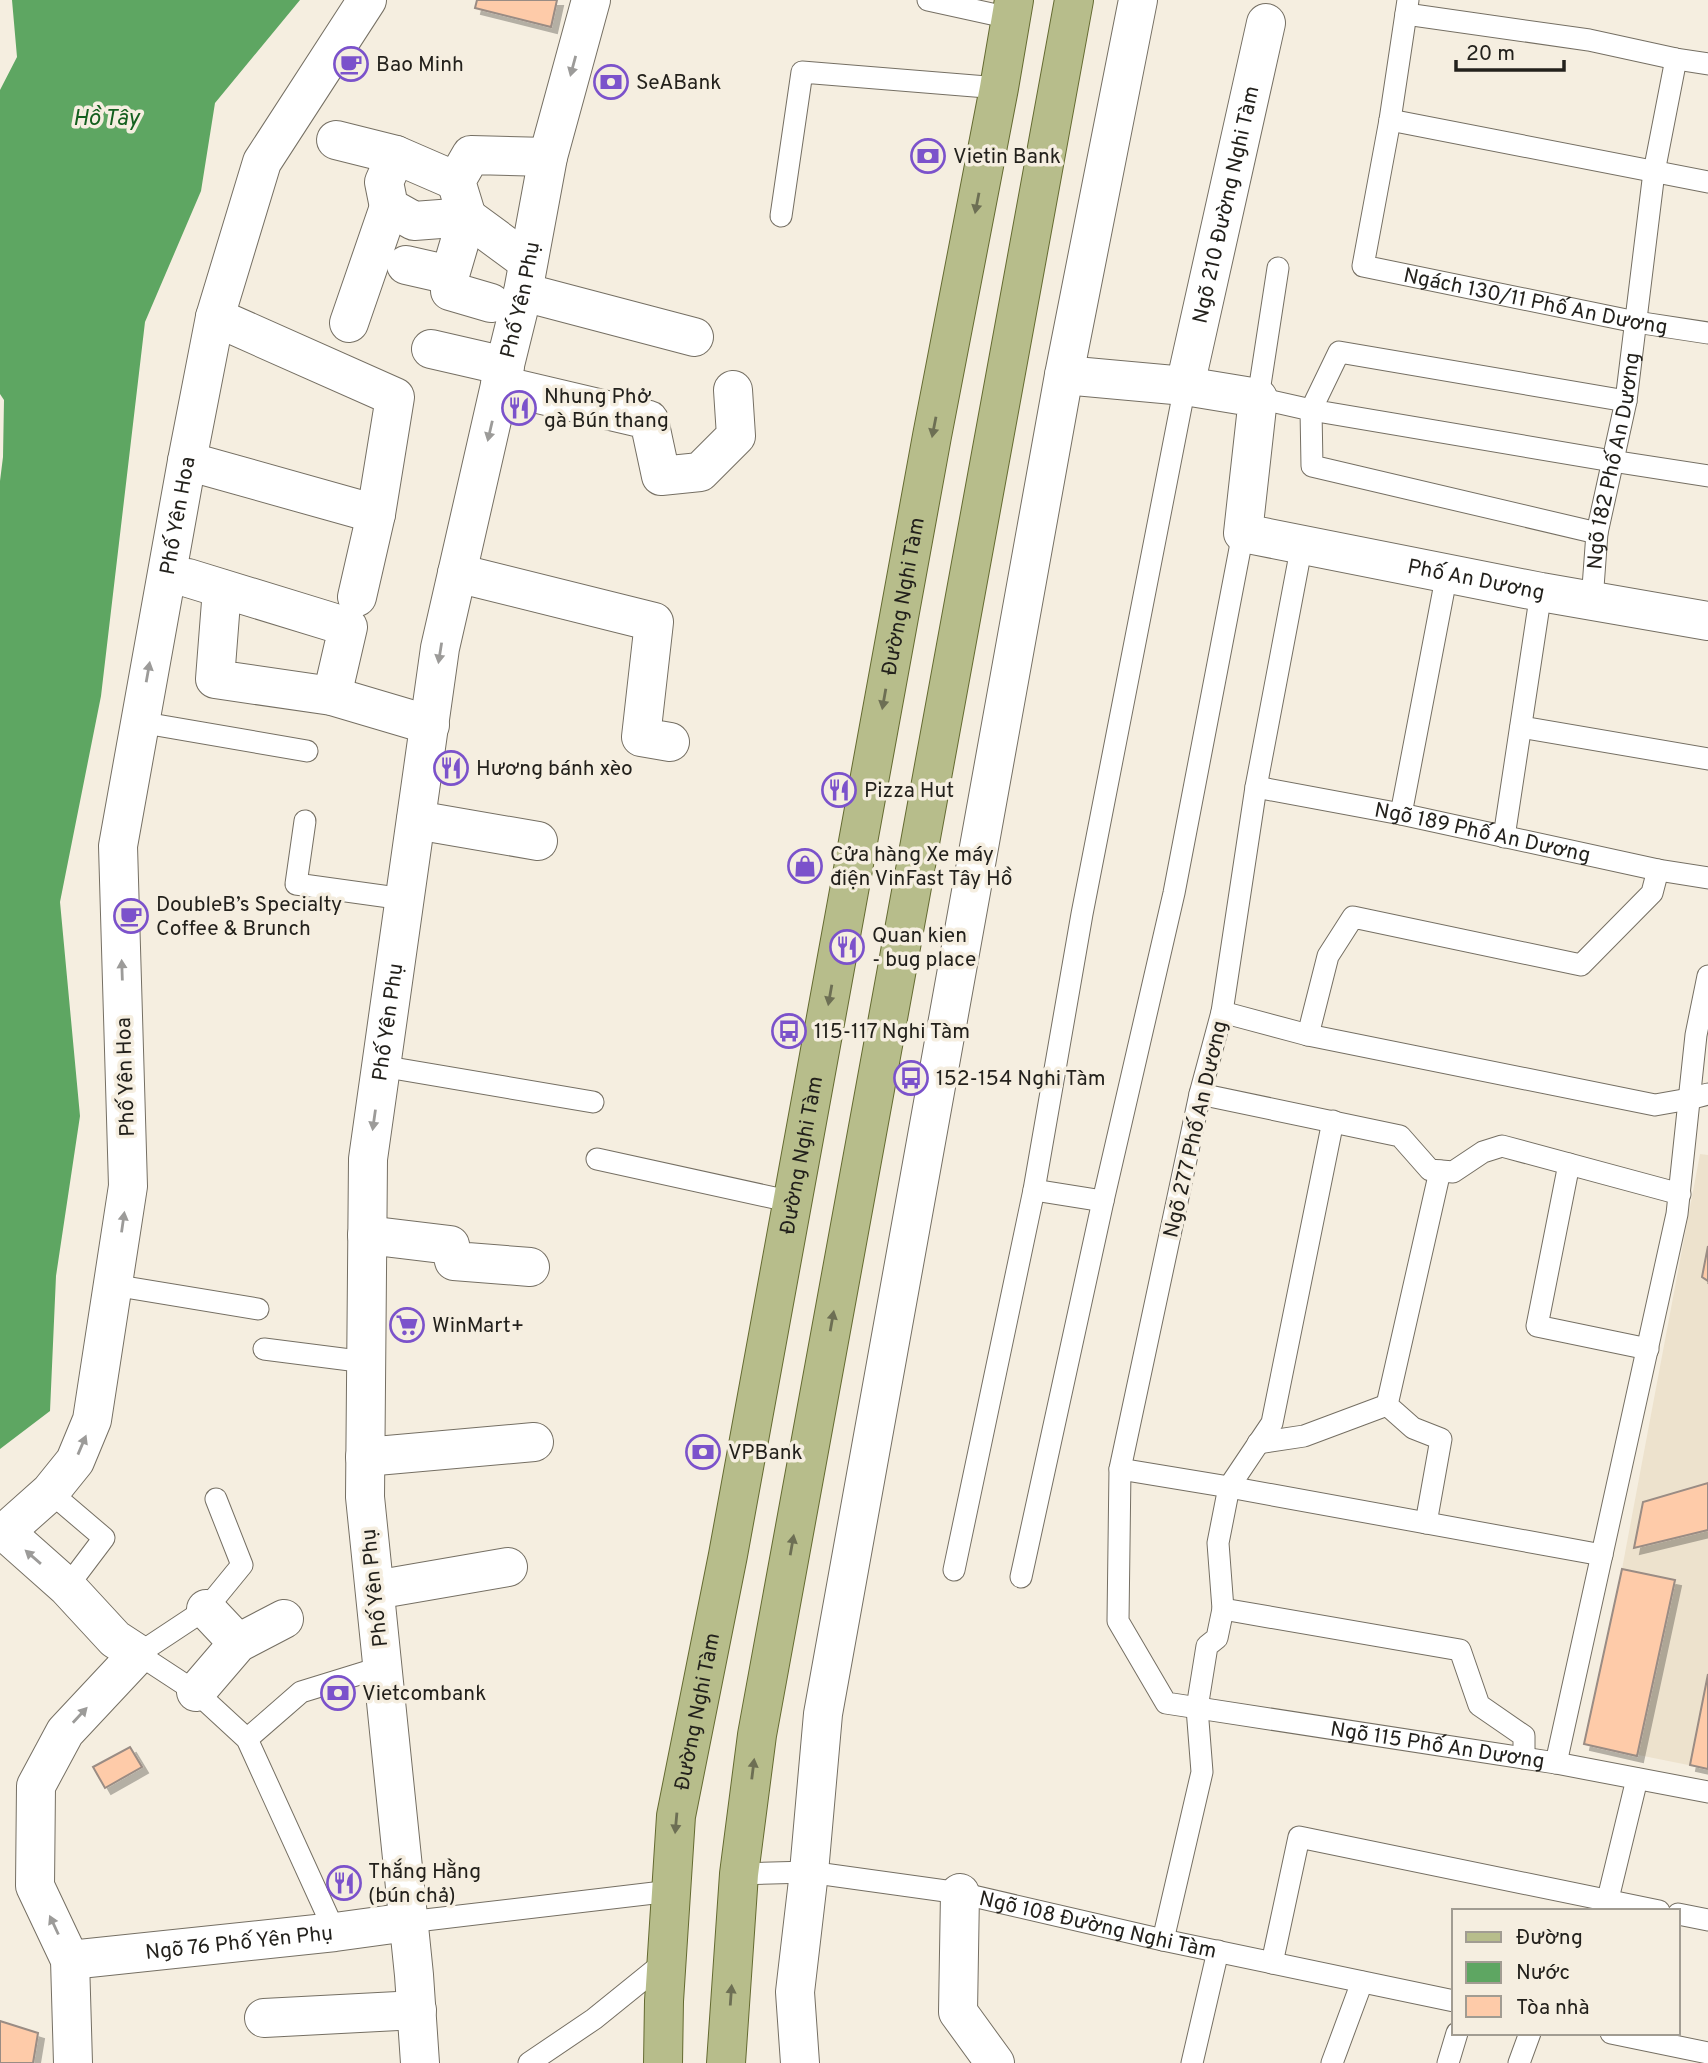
<svg xmlns="http://www.w3.org/2000/svg" width="1708" height="2063" font-family="Overpass,sans-serif">
<style>
.built{fill:#ede2cd}
.water{fill:#5ea662}
.building{fill:#fecba9;stroke:#9a8c84;stroke-width:2;filter:url(#shadow)}
.lines{fill:none;stroke-linecap:round;stroke-linejoin:round}
.lane-casing{stroke:#756f63;stroke-width:23}
.street-casing{stroke:#756f63;stroke-width:40}
.secondary-casing{stroke:#756f63;stroke-width:40}
.primary-casing{stroke:#646a31;stroke-width:40}
.lane{stroke:#fff;stroke-width:21}
.street{stroke:#fff;stroke-width:38}
.secondary{stroke:#fff;stroke-width:38}
.primary{stroke:#b7bd8b;stroke-width:38}
.oneway{fill:#9c9b99}
.oneway2{fill:#6d6f54}
.labels{text-anchor:middle;stroke-width:7;stroke-linejoin:round;paint-order:stroke}
.poi-label{font-size:21px;fill:#23211c;stroke:#f5eee0;text-anchor:start}
.street-label{font-size:21px;fill:#23211c;stroke:#f5eee0}
.water-label{font-size:23px;font-style:italic;fill:#135f1e;stroke:#f5eee0}
</style>
<defs>
<filter id="shadow"><feDropShadow dx="6" dy="6" stdDeviation="0" flood-color="#0004"/></filter>
</defs>
<rect width="100%" height="100%" fill="#f5eee0"/>
<path class="built" d="M1700,1154L1708,1155V1769L1584,1744L1622,1569Z"/>
<path class="water" d="M12,0H300L215,103L201,191L145,322L101,696L60,902L80,1116L56,1276L50,1411L0,1449V481L3,457L4,400L0,394V90L17,57Z"/>
<path class="building" d="M477,0H557L551,27L475,8Z
M1708,1246V1281L1702,1277Z
M1708,1483V1530L1634,1548L1643,1502Z
M1622,1569L1675,1580L1637,1756L1584,1744Z
M1708,1674V1769L1690,1765Z
M130,1747L142,1767L105,1788L93,1767Z
M0,2021L38,2033L33,2063H0Z"/>
<g class="lines">
<g class="lane-casing">
<g id="lane">
<path d="M928,0L1010,18"/>
<path id="s1" d="M1408,0L1390,120L1363,266L1636,322L1708,333"/>
<path d="M1406,14L1589,40L1676,59L1708,64"/>
<path d="M1390,120L1708,182"/>
<path d="M781,216L802,72L999,88"/>
<path d="M1278,268L1258,398L1311,410L1312,466L1597,533"/>
<path d="M1626,401L1339,352L1311,410L1612,461L1708,476"/>
<path id="s2" d="M1302,544L1256,787L1222,1012L1200,1094L1120,1469L1118,1621L1166,1703L1556,1763L1708,1792"/>
<path id="s3" d="M1592,601L1597,533L1626,401L1654,172L1676,59"/>
<path d="M139,722L307,751"/>
<path d="M1521,727L1708,759"/>
<path id="s4" d="M1256,787L1401,814L1658,870L1708,878"/>
<path d="M1401,814L1447,573"/>
<path d="M305,821L296,884L404,899"/>
<path d="M1504,837L1541,592"/>
<path d="M1222,1012L1308,1035L1655,1105L1689,1099L1708,1094"/>
<path d="M1308,1035L1328,956L1353,917L1581,965L1652,893L1658,870"/>
<path d="M381,1066L593,1102"/>
<path d="M1200,1094L1400,1136L1430,1170L1453,1172L1483,1152L1502,1146L1680,1194"/>
<path d="M597,1159L793,1202"/>
<path d="M1569,1164L1537,1326L1648,1349"/>
<path d="M1034,1190L1103,1201L1174,893L1243,533"/>
<path d="M113,1285L258,1309"/>
<path d="M264,1349L366,1362"/>
<path d="M1258,1443L1304,1436L1387,1405"/>
<path d="M1120,1469L1229,1487L1602,1555"/>
<path d="M50,1492L104,1538L67,1587"/>
<path d="M216,1499L242,1565L206,1609L138,1654L196,1692L247,1739L335,1932"/>
<path d="M1426,1523L1441,1439L1413,1428L1387,1405L1440,1171"/>
<path d="M954,1570L1034,1190L1082,914L1185,386"/>
<path d="M1021,1577L1103,1201"/>
<path d="M1223,1609L1460,1650L1479,1705L1524,1736V1758"/>
<path d="M247,1739L301,1692L382,1667"/>
<path d="M1556,1763L1677,1214L1696,1035L1708,976"/>
<path id="s5" d="M739,1874L809,1872L960,1893L1163,1940L1454,2001"/>
<path d="M1605,1911L1637,1779"/>
<path d="M1678,1914L1708,1920"/>
<path d="M408,1922L671,1891"/>
<path d="M1163,1940L1202,1772L1197,1708L1207,1646L1217,1638L1223,1609L1218,1543L1229,1487L1272,1423L1333,1121"/>
<path d="M1272,1963L1299,1837L1659,1911"/>
<path d="M1611,2033L1708,2053"/>
<path d="M529,2063L594,2019L667,1960"/>
<path d="M1192,2063L1218,1951"/>
<path d="M1332,2063L1362,1982"/>
<path d="M1448,2063L1457,2033"/>
<path d="M1519,2063L1530,2033"/>
</g>
</g>
<g class="street-casing">
<g id="street">
<path d="M336,140L396,155L456,181"/>
<path d="M396,155L384,182L389,207L414,221L467,217L528,262"/>
<path d="M406,265L450,275"/>
<path d="M523,292L694,337"/>
<path d="M491,303L450,291V275L467,217L456,181L471,155L548,157"/>
<path d="M215,317L395,397L376,514L357,597"/>
<path d="M349,323L389,207"/>
<path d="M431,349L505,366"/>
<path id="s6" d="M1064,375L1185,386L1258,398L1243,533L1541,592L1708,621"/>
<path d="M500,385L649,420L661,476L700,472L736,436L733,390"/>
<path id="s7" d="M1185,386L1266,23"/>
<path d="M187,461L376,514"/>
<path d="M457,573L654,622L641,737L670,742"/>
<path d="M188,578L348,627L332,696"/>
<path d="M222,589L215,679L332,696L430,725"/>
<path d="M416,820L538,841"/>
<path d="M367,1235L450,1245L454,1261L530,1267"/>
<path d="M365,1457L534,1442"/>
<path d="M0,1530L5,1532L67,1587L115,1639L138,1654L65,1732L36,1786L35,1886L70,1960L73,2063"/>
<path id="s8" d="M5,1532L50,1492L75,1461L92,1420L128,1186L118,846L187,461L215,317L262,162L367,0"/>
<path d="M375,1590L508,1567"/>
<path d="M206,1609L238,1643"/>
<path d="M196,1692L238,1643L284,1619"/>
<path d="M960,1893L958,2012L995,2063"/>
<path id="s9" d="M70,1960L335,1932L408,1922"/>
<path d="M264,2018L417,2010"/>
</g>
</g>
<g class="secondary-casing">
<g id="secondary">
<path id="s10" d="M420,2063L414,1975L365,1497L368,1159L440,648L500,385L523,292L548,157L591,0"/>
<path d="M800,2063L795,1992L809,1872L823,1714L1064,375L1138,0"/>
</g>
</g>
<g class="primary-casing">
<g id="primary">
<path id="s11" d="M663,2063L664,2001L676,1816L728,1555L932,436L999,88L1014,0"/>
<path d="M726,2063L739,1874L757,1735L1074,0"/>
</g>
</g>
<use href="#lane" class="lane"/>
<use href="#street" class="street"/>
<use href="#secondary" class="secondary"/>
<use href="#primary" class="primary"/>
</g>
<defs><path id="oneway-solid" d="M-6-.8H1V-3.2L6.5 0L1 3.2V.8H-6Z" transform="scale(1.75)"/></defs>
<g class="oneway">
<use href="#oneway-solid" transform="translate(573 66) rotate(105)"/>
<use href="#oneway-solid" transform="translate(490 431) rotate(103)"/>
<use href="#oneway-solid" transform="translate(440 653) rotate(99)"/>
<use href="#oneway-solid" transform="translate(148 672) rotate(-80)"/>
<use href="#oneway-solid" transform="translate(122 970) rotate(-92)"/>
<use href="#oneway-solid" transform="translate(374 1120) rotate(98)"/>
<use href="#oneway-solid" transform="translate(123 1222) rotate(-82)"/>
<use href="#oneway-solid" transform="translate(82 1445) rotate(-67)"/>
<use href="#oneway-solid" transform="translate(33 1557) rotate(-139)"/>
<use href="#oneway-solid" transform="translate(80 1715) rotate(-47)"/>
<use href="#oneway-solid" transform="translate(54 1925) rotate(-115)"/>
</g>
<g class="oneway2">
<use href="#oneway-solid" transform="translate(977 203) rotate(101)"/>
<use href="#oneway-solid" transform="translate(934 427) rotate(101)"/>
<use href="#oneway-solid" transform="translate(884 699) rotate(100)"/>
<use href="#oneway-solid" transform="translate(830 995) rotate(100)"/>
<use href="#oneway-solid" transform="translate(832 1321) rotate(-80)"/>
<use href="#oneway-solid" transform="translate(792 1545) rotate(-80)"/>
<use href="#oneway-solid" transform="translate(753 1769) rotate(-83)"/>
<use href="#oneway-solid" transform="translate(676 1823) rotate(95)"/>
<use href="#oneway-solid" transform="translate(731 1995) rotate(-86)"/>
</g>
<defs>
<g id="cafe-ring" transform="scale(1.75)"><circle r="9.5" fill="#f5eee0" stroke="#7b52cb" stroke-width="1.5"/><path d="M-5.5-4.5H6V0H3Q3 3.5 0 3.5H-2.5Q-5.5 3.5-5.5 0ZM3-3.2v2h1.7v-2ZM-6 4.5H4V6H-6Z" fill="#7b52cb"/></g>
<g id="bank-ring" transform="scale(1.75)"><circle r="9.5" fill="#f5eee0" stroke="#7b52cb" stroke-width="1.5"/><path d="M-6-4H6V4H-6ZM0-2.3a2.3 2.3 0 1 0 0 4.6a2.3 2.3 0 1 0 0-4.6Z" fill="#7b52cb"/></g>
<g id="restaurant-ring" transform="scale(1.75)"><circle r="9.5" fill="#f5eee0" stroke="#7b52cb" stroke-width="1.5"/><path d="M-5-6h1v4h1v-4h1v4h1v-4h1v5L-1.5 .5V6h-2V.5L-5-1ZM5-6V6H3V1.5H1.5Q1.5-4 5-6Z" fill="#7b52cb"/></g>
<g id="shop-ring" transform="scale(1.75)"><circle r="9.5" fill="#f5eee0" stroke="#7b52cb" stroke-width="1.5"/><path d="M-5-2.5h2.3a2.7 3.5 0 0 1 5.4 0H5L5.5 6h-11ZM-1.5-2.5h3a1.5 2.3 0 0 0-3 0Z" fill="#7b52cb"/></g>
<g id="bus-ring" transform="scale(1.75)"><circle r="9.5" fill="#f5eee0" stroke="#7b52cb" stroke-width="1.5"/><path d="M-5-6H5V4H4V6H2V4H-2V6H-4V4H-5ZM-3.5-4V0h7V-4ZM-3.5 1.2v1.5H-2V1.2ZM2 1.2v1.5H3.5V1.2Z" fill="#7b52cb"/></g>
<g id="supermarket-ring" transform="scale(1.75)"><circle r="9.5" fill="#f5eee0" stroke="#7b52cb" stroke-width="1.5"/><path d="M-6-5.5h2.5l.6 2H6L4.5 2H-2.5L-4.4-4H-6ZM-1.5 3.2a1.3 1.3 0 1 0 .1 0ZM3 3.2a1.3 1.3 0 1 0 .1 0Z" fill="#7b52cb"/></g>
</defs>
<g fill-rule="evenodd">
<use href="#cafe-ring" x="351" y="64"/>
<use href="#bank-ring" x="611" y="82"/>
<use href="#bank-ring" x="928" y="156"/>
<use href="#restaurant-ring" x="519" y="408"/>
<use href="#restaurant-ring" x="451" y="768"/>
<use href="#restaurant-ring" x="839" y="790"/>
<use href="#shop-ring" x="805" y="866"/>
<use href="#cafe-ring" x="131" y="916"/>
<use href="#restaurant-ring" x="847" y="947"/>
<use href="#bus-ring" x="789" y="1031"/>
<use href="#bus-ring" x="911" y="1078"/>
<use href="#supermarket-ring" x="407" y="1325"/>
<use href="#bank-ring" x="703" y="1452"/>
<use href="#bank-ring" x="338" y="1693"/>
<use href="#restaurant-ring" x="344" y="1883"/>
</g>
<g class="labels">
<g class="poi-label">
<text x="376" y="71">Bao Minh</text>
<text x="636" y="89">SeABank</text>
<text x="953" y="163">Vietin Bank</text>
<text x="544" y="403">Nhung Phở<tspan x="544" dy="24">gà Bún thang</tspan></text>
<text x="476" y="775">Hương bánh xèo</text>
<text x="864" y="797">Pizza Hut</text>
<text x="830" y="861">Cửa hàng Xe máy<tspan x="830" dy="24">điện VinFast Tây Hồ</tspan></text>
<text x="156" y="911">DoubleB’s Specialty<tspan x="156" dy="24">Coffee &amp; Brunch</tspan></text>
<text x="872" y="942">Quan kien<tspan x="872" dy="24">- bug place</tspan></text>
<text x="814" y="1038">115-117 Nghi Tàm</text>
<text x="936" y="1085">152-154 Nghi Tàm</text>
<text x="432" y="1332">WinMart+</text>
<text x="728" y="1459">VPBank</text>
<text x="362" y="1700">Vietcombank</text>
<text x="368" y="1878">Thắng Hằng<tspan x="368" dy="24">(bún chả)</tspan></text>
</g>
<g class="street-label">
<text dy="7" stroke="none"><textPath href="#s7" startOffset="186">Ngõ 210 Đường Nghi Tàm</textPath></text>
<text dy="7" stroke="none"><textPath href="#s10" startOffset="1780">Phố Yên Phụ</textPath></text>
<text dy="7" stroke="none"><textPath href="#s1" startOffset="446">Ngách 130/11 Phố An Dương</textPath></text>
<text dy="7" stroke="none"><textPath href="#s3" startOffset="142">Ngõ 182 Phố An Dương</textPath></text>
<text dy="7" stroke="none"><textPath href="#s8" startOffset="1057">Phố Yên Hoa</textPath></text>
<text dy="7" stroke="none"><textPath href="#s6" startOffset="569">Phố An Dương</textPath></text>
<text dy="7" stroke="none"><textPath href="#s11" startOffset="1488">Đường Nghi Tàm</textPath></text>
<text dy="7" stroke="none"><textPath href="#s4" startOffset="231">Ngõ 189 Phố An Dương</textPath></text>
<text dy="7" stroke="none"><textPath href="#s10" startOffset="1045">Phố Yên Phụ</textPath></text>
<text transform="translate(125 1077) rotate(-92)" y="7">Phố Yên Hoa</text>
<text transform="translate(1195 1129) rotate(-77)" y="7">Ngõ 277 Phố An Dương</text>
<text dy="7" stroke="none"><textPath href="#s11" startOffset="920">Đường Nghi Tàm</textPath></text>
<text transform="translate(374 1588) rotate(-96)" y="7">Phố Yên Phụ</text>
<text dy="7" stroke="none"><textPath href="#s11" startOffset="354">Đường Nghi Tàm</textPath></text>
<text dy="7" stroke="none"><textPath href="#s2" startOffset="1465">Ngõ 115 Phố An Dương</textPath></text>
<text dy="7" stroke="none"><textPath href="#s5" startOffset="364">Ngõ 108 Đường Nghi Tàm</textPath></text>
<text dy="7" stroke="none"><textPath href="#s9" startOffset="170">Ngõ 76 Phố Yên Phụ</textPath></text>
</g>
<g class="water-label">
<text x="106" y="125">Hồ Tây</text>
</g>
</g>
<rect x="1452" y="1909" width="228" height="126" fill="#f5eee0" stroke="#a19c92" stroke-width="2"/>
<rect x="1466" y="1932" width="35" height="10" fill="#b7bd8b" stroke="#a19c92" stroke-width="2"/>
<text x="1516" y="1944" font-size="21" fill="#23211c">Đường</text>
<rect x="1466" y="1962" width="35" height="21" fill="#5ea662" stroke="#a19c92" stroke-width="2"/>
<text x="1516" y="1979" font-size="21" fill="#23211c">Nước</text>
<rect x="1466" y="1996" width="35" height="21" fill="#fecba9" stroke="#a19c92" stroke-width="2"/>
<text x="1516" y="2014" font-size="21" fill="#23211c">Tòa nhà</text>
<path d="M1456 60v10h108v-10" fill="none" stroke="#23211c" stroke-width="3.5"/>
<text x="1466" y="60" font-size="21" fill="#23211c" stroke="#f5eee0" stroke-width="5" paint-order="stroke">20 m</text>
</svg>
